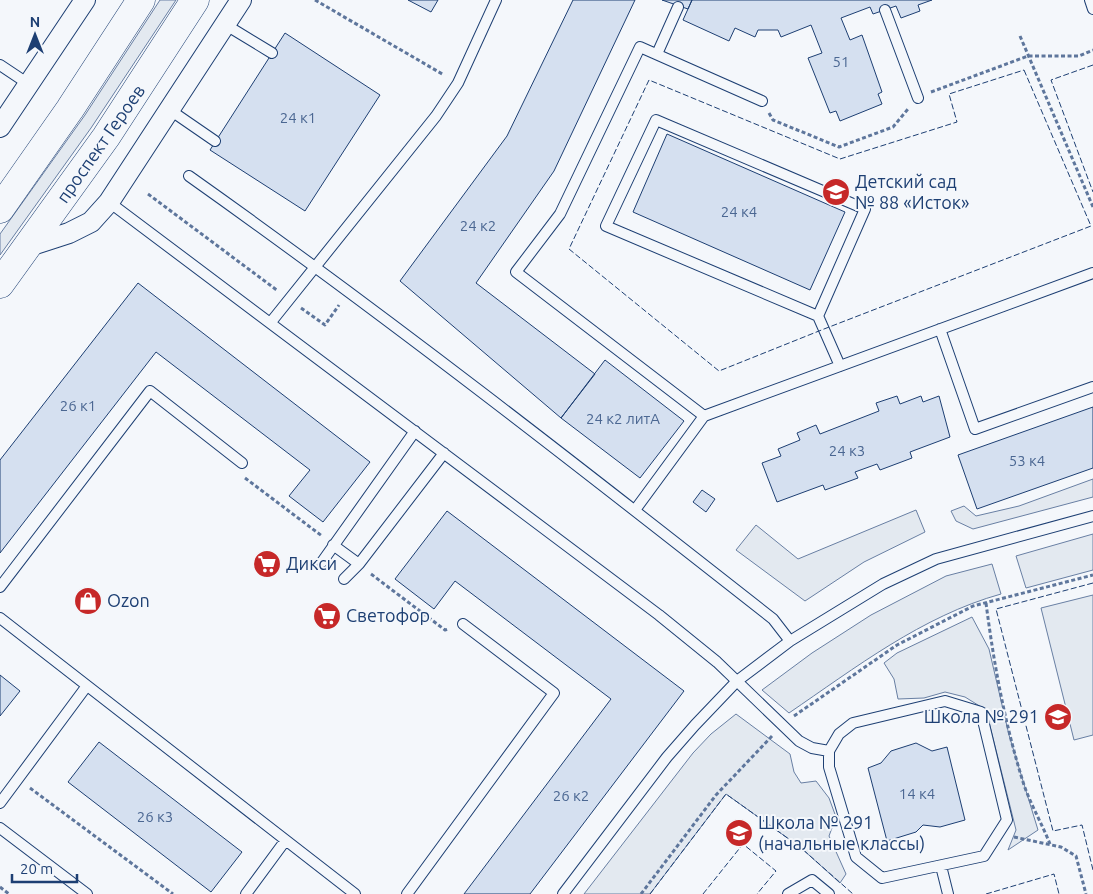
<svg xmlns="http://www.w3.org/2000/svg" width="1093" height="894" font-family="Ubuntu,sans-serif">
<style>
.green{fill:#e3e9f0;stroke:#687fa3}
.building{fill:#d5e0f0;stroke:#1d3f73}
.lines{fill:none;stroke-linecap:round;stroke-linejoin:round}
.lane-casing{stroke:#1d3f73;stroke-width:12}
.street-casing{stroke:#1d3f73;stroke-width:22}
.secondary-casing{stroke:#1d3f73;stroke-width:29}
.path{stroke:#5e769c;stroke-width:3;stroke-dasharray:4 2.5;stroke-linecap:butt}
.lane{stroke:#f4f7fb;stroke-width:10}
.street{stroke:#f4f7fb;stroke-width:20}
.secondary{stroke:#f4f7fb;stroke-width:28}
.fence{stroke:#1d3f73;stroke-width:1;stroke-dasharray:6 2.5;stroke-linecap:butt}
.labels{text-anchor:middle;stroke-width:4;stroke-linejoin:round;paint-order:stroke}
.number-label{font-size:15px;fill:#4b6792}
.street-label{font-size:18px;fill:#1d3f73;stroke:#f4f7fb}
.poi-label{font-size:18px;fill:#1d3f73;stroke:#f4f7fb;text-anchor:start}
</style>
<rect width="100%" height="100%" fill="#f4f7fb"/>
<path class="green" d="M160,0H176L91,128L0,255V234L85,115Z
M1093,479V497L973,529L956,521L951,511L964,506L976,516L1019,506Z
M916,510L925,532L864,562L805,601L736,550L756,525L798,559Z
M1093,534V570L1026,588L1016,556Z
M992,564L1001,594C922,616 855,668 789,713L762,690L812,653L871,615L946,576Z
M1093,595V735L1074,740L1041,608Z
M972,617L989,649L1009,735L1038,830L1008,850L1016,830L986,710L965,697L945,692L924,698L898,699L894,679L884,663L897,653Z
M736,714L790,754L794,772L801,783L816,781L829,798L836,817L829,836L846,874L840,883L800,847L726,794L650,894H584L693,753L711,734Z"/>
<path class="building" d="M408,0H438L431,12Z
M573,0H635L554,171L476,283L595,374L561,418L400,281L507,136Z
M662,0H692L688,9Z
M692,0H932L918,5L920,11L901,18L896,6L873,14L870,7L841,18L850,40L862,35L882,92L878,94L882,104L840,121L836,111L830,113L808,58L822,53L811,25L781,37L778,30H758L755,37L735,28L729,41L683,20Z
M285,33L380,95L305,211L210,150Z
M667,134L845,212L810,290L633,212Z
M138,283L370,462L323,522L289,496L310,470L156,352L0,553V460Z
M605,360L684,421L640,478L561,418Z
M897,396L900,404L921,396L923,402L939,396L950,437L910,452L912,458L880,470L877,464L855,472L858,478L825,490L823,485L777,502L762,463L781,456L778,449L800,440L797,433L816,425L820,434L879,411L876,403Z
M1093,407V468L977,509L958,455Z
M702,490L715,499L706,512L693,502Z
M447,511L684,691L530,894H464L611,699L455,581L434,609L395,579Z
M0,675L20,691L0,716Z
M99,742L242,852L211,892L68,782Z
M916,743L932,751L947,747L965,820L940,827L923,825L916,832L887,841L868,768L881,763L891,751Z"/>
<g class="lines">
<g class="lane-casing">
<path id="lane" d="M1090,0L1093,9
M885,10L918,98
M226,25L272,53
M657,54L678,7
M0,65L30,85
M170,110L215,141
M189,176C388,317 581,468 773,619L790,641
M109,202L659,615L717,662L799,741L812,748L829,751V767L856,857L882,878L984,856L1007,820L981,712L945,701L853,723L839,734L829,751
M818,316L606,226L656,120L865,209L818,316L840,366
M271,322L436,116L458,83L496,0
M940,329L975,429L1093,387
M704,416L516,272L560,214L640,47L762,101
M635,510L704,416L1093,273
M333,545L359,564
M322,562L415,431
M344,579L359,564L444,453
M0,587L150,391L242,463
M0,618L355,894
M0,803L86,687
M0,828L87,894
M941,866L948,894
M246,894L285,841
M407,894L554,693L463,624
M563,894L667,757L695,725L737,681L790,641L883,584L936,559L1093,516
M788,894L812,880L829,894"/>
</g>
<g class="street-casing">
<path id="street" d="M0,127L85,0
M29,246L69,233L91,222L109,202L241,0"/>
</g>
<g class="secondary-casing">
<path id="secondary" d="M0,209L70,109L141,0
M0,284L106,137L195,0"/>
</g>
<path class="path" d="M315,0L444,75
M1020,36L1093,207
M931,92L1028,56H1079L1093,50
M769,113L773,120L839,147L893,127L908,109
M148,194L278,291
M301,308L325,325L339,305
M245,478L322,536
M371,574L445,630L448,629
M986,603C994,665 1005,725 1024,785C1031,805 1042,824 1050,844
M794,716L897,645L973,606L1093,575
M30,788L173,894
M1014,837L1061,847L1076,856L1086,894
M0,887L9,894
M641,894L716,795L773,735"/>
<use href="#lane" class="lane"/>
<use href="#street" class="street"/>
<use href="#secondary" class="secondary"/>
<path class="fence" d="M1093,65L1051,80L1093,192
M1024,70L1091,226L824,329L719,371L569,249L649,80L840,159L957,122L949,94Z
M1093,583L996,609L1053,831L1082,825L1093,870
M650,894L726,794L800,847L853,894
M703,894L743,844L776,871L757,894
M986,894L1054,874L1059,894"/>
</g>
<defs>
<g id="school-disc" transform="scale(1.4375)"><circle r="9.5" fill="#c62828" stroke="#f4f7fb"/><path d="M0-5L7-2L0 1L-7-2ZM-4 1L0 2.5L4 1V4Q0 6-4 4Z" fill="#fff"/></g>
<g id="supermarket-disc" transform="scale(1.4375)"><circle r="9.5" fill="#c62828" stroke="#f4f7fb"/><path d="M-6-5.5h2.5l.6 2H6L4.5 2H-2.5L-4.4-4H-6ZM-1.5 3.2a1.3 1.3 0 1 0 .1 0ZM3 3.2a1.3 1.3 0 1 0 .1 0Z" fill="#fff"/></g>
<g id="shop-disc" transform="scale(1.4375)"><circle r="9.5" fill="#c62828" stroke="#f4f7fb"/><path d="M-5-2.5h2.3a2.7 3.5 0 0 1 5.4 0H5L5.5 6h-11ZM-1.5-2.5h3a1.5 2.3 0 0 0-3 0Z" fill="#fff"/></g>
</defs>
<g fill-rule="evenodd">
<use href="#school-disc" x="836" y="192"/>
<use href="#supermarket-disc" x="267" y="564"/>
<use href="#shop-disc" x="88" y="601"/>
<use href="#supermarket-disc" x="327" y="616"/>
<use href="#school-disc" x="1058" y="717"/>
<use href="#school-disc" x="739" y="833"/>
</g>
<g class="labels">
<g class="number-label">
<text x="841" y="67">51</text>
<text x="298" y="123">24 к1</text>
<text x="739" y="217">24 к4</text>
<text x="478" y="231">24 к2</text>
<text x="78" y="411">26 к1</text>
<text x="623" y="424">24 к2 литА</text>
<text x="847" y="456">24 к3</text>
<text x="1027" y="466">53 к4</text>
<text x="917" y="799">14 к4</text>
<text x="571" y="801">26 к2</text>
<text x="155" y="822">26 к3</text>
</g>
<g class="street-label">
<text transform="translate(101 144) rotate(-55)" y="6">проспект Героев</text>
</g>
<g class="poi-label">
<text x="855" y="188">Детский сад<tspan x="855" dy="21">№ 88 «Исток»</tspan></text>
<text x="286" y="570">Дикси</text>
<text x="107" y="607">Ozon</text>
<text x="346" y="622">Светофор</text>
<text x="1039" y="723" text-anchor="end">Школа № 291</text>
<text x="758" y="829">Школа № 291<tspan x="758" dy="21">(начальные классы)</tspan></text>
</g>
</g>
<g transform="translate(35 35)" stroke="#f4f7fb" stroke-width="4" paint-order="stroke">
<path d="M0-4L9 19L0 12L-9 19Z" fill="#1d3f73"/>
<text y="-8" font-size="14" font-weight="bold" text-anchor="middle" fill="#1d3f73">N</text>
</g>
<path d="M12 874v8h65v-8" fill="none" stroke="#1d3f73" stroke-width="2.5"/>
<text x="20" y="874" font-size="15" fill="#1d3f73" stroke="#f4f7fb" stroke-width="4" paint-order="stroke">20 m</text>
</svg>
